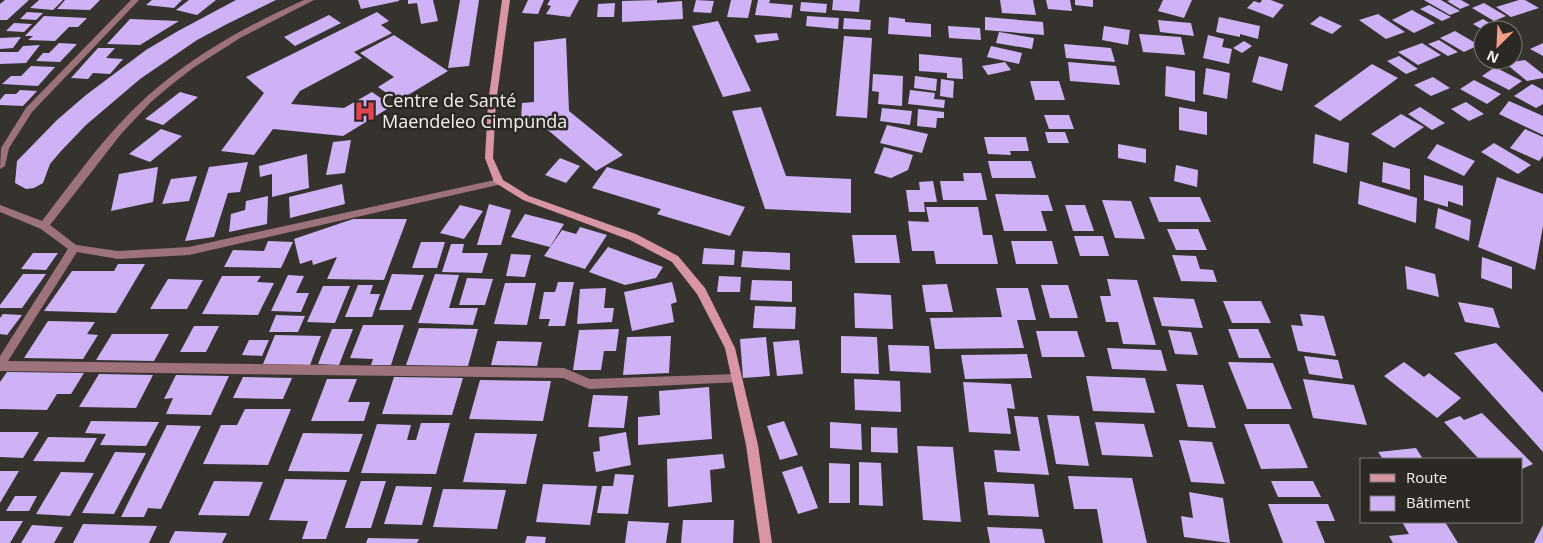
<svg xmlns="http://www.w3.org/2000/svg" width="1543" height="543" font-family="'Open Sans',sans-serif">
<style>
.building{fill:#ceb2f5}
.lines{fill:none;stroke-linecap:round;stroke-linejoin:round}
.street{fill:#9d727b;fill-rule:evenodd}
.secondary{fill:#d995a3;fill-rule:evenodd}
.labels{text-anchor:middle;stroke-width:5;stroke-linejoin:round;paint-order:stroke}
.poi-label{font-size:18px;fill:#f4f2f0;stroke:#2c2925;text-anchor:start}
</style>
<rect width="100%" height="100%" fill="#36332f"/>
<path class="building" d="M5,0H29L7,20H0V4Z
M39,0H63L53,10L30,8Z
M65,0H100L90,10L57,9Z
M152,0H182L174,8L146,5Z
M189,0H216L197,15L176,10Z
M236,0H276L227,24L197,40L140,79L86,125L61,151L50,164L43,183L34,188L26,189L15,183L17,161L57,120L86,95L146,50L178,31Z
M358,0H399V1L361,9Z
M408,0H433L438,21L421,24L417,3L408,4Z
M460,0H479L469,66L448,68Z
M528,0H544L538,14L522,13Z
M550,0H579L570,17L546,14L551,6L547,5Z
M657,0V3L682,1L683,19L622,22V1Z
M696,0L714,1L711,13L693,12Z
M731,0H752L748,18L727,17Z
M758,0H770L769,3L793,5L791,18L755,15Z
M833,0H860L859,12L832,10Z
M1000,0H1033L1036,15L1002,13Z
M1046,0H1070L1072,11L1048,9Z
M1075,0H1093V7L1075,5Z
M1163,0H1192L1184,18L1158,11Z
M1262,0H1271L1284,5L1273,18L1247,8L1254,1L1260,3Z
M1424,0H1441L1460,11L1450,15Z
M1450,0H1461L1470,5L1460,9L1447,1Z
M1519,0H1525L1539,8L1511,17L1496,7Z
M801,2L827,4L826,13L800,11Z
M615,3L614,17H597L598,4Z
M1484,3L1506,16L1494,21L1472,8Z
M1429,5L1451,17L1442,21L1420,9Z
M1412,10L1435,23L1414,33L1392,20Z
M27,12L43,13L36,20L20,19Z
M377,12L389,21L381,25L392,33L354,52L362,58L300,91L291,104L344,108L372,92L392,106L343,136L273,129L254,155L221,151L264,93L246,77Z
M1378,14L1405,32L1386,39L1359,20Z
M329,15L341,23L295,46L284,37Z
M44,16L87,18L78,27H69L55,41L28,40L33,36H25Z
M807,16L839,18L838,29L806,26Z
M1320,16L1342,26L1332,34L1310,24Z
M889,17L905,19V22L931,24V37L888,34Z
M985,17L1043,22L1044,35L985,30Z
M1219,17L1260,26L1258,39L1240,34V37L1216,32Z
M844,18L871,20L870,30L843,29Z
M130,19L179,21L140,45L107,44Z
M1483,19L1496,27L1483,30L1473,24Z
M1158,20L1191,23L1194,36L1160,32Z
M718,21L751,91L723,97L692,26Z
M14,23L32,24L24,32L6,31Z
M948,26L980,28L981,40L949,38Z
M1104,26L1130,30L1128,45L1102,40Z
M1455,31L1479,45L1464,52L1440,38Z
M999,32L1034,38L1032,49L996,43Z
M777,33L779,40L757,43L754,35Z
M1139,34L1181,37L1185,55L1143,52Z
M394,35L448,71L398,101L378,87L394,77L360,53Z
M1208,35L1224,39L1222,47L1232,49L1229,64L1203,58Z
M844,36L872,38L867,118L836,116Z
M21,37L13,48L0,49V38Z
M566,38L569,111L623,155L596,171L535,119L521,120L522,103L534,102V42Z
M1439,40L1458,52L1448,56L1428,44Z
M1244,41L1252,46L1242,53L1233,48Z
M59,43L77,44L60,62L36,61L43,53H49Z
M1422,43L1441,55L1418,65L1398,52Z
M1543,43V56L1530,49Z
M1064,44L1111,48L1115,62L1066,58Z
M40,45L26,63L0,64V52H18L23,46Z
M991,46L1022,53L1019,64L987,57Z
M98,48H115L106,58L123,59L110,74L93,73L88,79L71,78Z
M919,54L962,58L963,79L947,78V73L919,71Z
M1259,56L1288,64L1282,91L1252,82Z
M1399,56L1418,69L1406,74L1387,61Z
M1525,60L1543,74V78L1527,81L1505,63Z
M1005,62L1011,70L988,75L982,66Z
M1068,62L1116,66L1120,85L1070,81Z
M1372,64L1398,78L1340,121L1314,106Z
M31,66L55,67L38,86L2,84L11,76H21Z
M1166,66L1195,71V102L1165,96Z
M1495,67L1522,81L1509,90L1482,76Z
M1206,68L1230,73L1227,99L1203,94Z
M873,74L903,76L902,106L878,104L879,92L872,91Z
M915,76L937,79L936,91L914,88Z
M1433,77L1450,88L1431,96L1414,85Z
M941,79L954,81L953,98L940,96Z
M1474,80L1501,94L1487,104L1460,89Z
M1030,81H1059L1065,100H1035Z
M1532,84L1543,90V104L1536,108L1514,96Z
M20,90L37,91L23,106L0,105V100L5,94H16Z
M910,90L935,93L934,99L945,100L944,108L908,104Z
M180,92L198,97L163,125L145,119Z
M1509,101L1543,116V135L1499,114Z
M1466,102L1484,114L1469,121L1451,109Z
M761,107L786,176L851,179V213L765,209L732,111Z
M1179,107L1207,112V135L1179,130Z
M1420,107L1445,123L1432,130L1408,114Z
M882,108L912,111L910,125L880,121Z
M918,109L944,112V118H937L936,128L917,126Z
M1401,114L1424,127L1394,148L1371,134Z
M1044,115H1069L1074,129H1049Z
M887,125L928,134L922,153L880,143Z
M161,129L182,136L150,162L129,154Z
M1525,129L1543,137V156L1539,161L1510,148Z
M1045,132H1065L1069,143H1048Z
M1315,134L1349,143L1347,173L1313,163Z
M984,137H1026L1029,151H1010L1011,155L988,154Z
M351,140L345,173L326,175L333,142Z
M1494,143L1531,165L1518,174L1481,152Z
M1118,144L1146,149V163L1118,158Z
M1437,144L1475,161L1464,176L1427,158Z
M884,147L913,155L908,170L891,178L874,173Z
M307,154L309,188L272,197V174L260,177L259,166Z
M560,158L580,166L566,183L545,175Z
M988,161H1031L1036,178H992Z
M248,162L240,192L228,193L214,237L185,241L209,167Z
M1383,162L1410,169V190L1382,182Z
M1176,165L1198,170L1197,187L1174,181Z
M158,167L153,202L111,211L119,174Z
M607,167L745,207L730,236L657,214L661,209L592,188Z
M963,173H981L987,200H943L940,181H964Z
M1424,175L1463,186V206L1448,201V207L1424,200Z
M197,176L189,201L162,204L171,179Z
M1497,177L1543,194V226L1535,270L1478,247Z
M933,181L937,202H924L925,212H909L906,190H920L919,182Z
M1360,181L1417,198L1416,223L1358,204Z
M342,184L345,204L290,218L289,197Z
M995,194L1048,195L1053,211H1041L1047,231H1004Z
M268,196L267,224L229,232L231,214L245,210L246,201Z
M1149,197H1200L1211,222H1159Z
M1102,200L1131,201L1145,239L1115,238Z
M489,204L511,210L501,245H477Z
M460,205L483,211L464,239L440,233Z
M1065,205H1085L1094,231H1073Z
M926,207H978L983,235H992L998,264H936L934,251H912L908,221L929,222Z
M1438,208L1471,220L1469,241L1435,228Z
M525,214L564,224L550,247L511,237Z
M353,219H407L384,280L327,279L337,257L313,265L312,260L300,264L294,239Z
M580,227L607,235L585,269L544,256L562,230L576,234Z
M1167,229H1198L1207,250H1176Z
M852,235H896L900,263H855Z
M1074,236H1103L1109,256H1080Z
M268,241L293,242L281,268L224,267L233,250L264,251Z
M1011,241H1052L1058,264H1016Z
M421,242H445L437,268H412Z
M451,244H464L462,253H488L482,273L442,272Z
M608,247L663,267L656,278L625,285L589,272Z
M704,248L735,250L734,265L702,264Z
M743,251L790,253V270L741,267Z
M33,253H58L46,270L21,269Z
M511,254L531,255L525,277L506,276Z
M1172,255L1196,256L1200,269L1213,270L1217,282L1181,281Z
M1482,257L1512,267V289L1481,278Z
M118,264H145L116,313L44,311L72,271H114Z
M1405,266L1435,274L1439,297L1407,289Z
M23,274H46L22,308H0V305Z
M392,274L424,275L411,310H379Z
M435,274L459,275L449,308H478L473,325L418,323Z
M288,275L304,276L296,293H309L301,312L271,311Z
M222,276H261L257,282L274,283L258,315L202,314Z
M719,276L741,277L740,292H717Z
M467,278L493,279L485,305H459Z
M168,279L203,280L187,309H150Z
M1107,279L1137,280L1156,345L1123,344L1118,322H1106L1100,296H1111Z
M752,280L792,281V302L750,300Z
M558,282H574L565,326H548L550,319H539L544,292H555Z
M672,282L677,302L671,304L674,322L632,331L624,292Z
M505,283H536L527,325L494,324Z
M947,284L953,312H926L922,285Z
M358,285H373L370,294H380L372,317H345Z
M1041,285H1068L1078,318H1050Z
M323,286H350L335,323L307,322Z
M606,288L604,308H614L612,322L577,324L580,289Z
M996,288H1028L1036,320H1017L1024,348L935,349L930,318L1002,317Z
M854,293L891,295L893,329L855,328Z
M1153,297L1194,299L1203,328L1162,326Z
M1223,301H1261L1271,323H1232Z
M1458,302L1493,308L1500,328L1465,322Z
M755,306L796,307L795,329L753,328Z
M3,314L22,315L7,335L0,334V318Z
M1300,314L1324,316L1336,356L1298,351L1291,325L1303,326Z
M276,315L305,316L298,332H269Z
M48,321L95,322L87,334L98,335L83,359L24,358Z
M363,325H404L391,365H371L373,359L350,358Z
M194,326H219L206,352H180Z
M419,328L478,329L468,366L406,365Z
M332,329H353L339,365L318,364Z
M619,329L616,351H604L601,370H573L579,330Z
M1228,329H1258L1271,358H1239Z
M1168,330L1191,332L1198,355L1175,354Z
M1036,331H1077L1085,357H1042Z
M112,334H169L154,361L96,360Z
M275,335L321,336L310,365L263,364Z
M671,336L669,373L623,375L627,337Z
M841,336L877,337L879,374L841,373Z
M766,337L770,376L743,378L740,339Z
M249,340H269L262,356L242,355Z
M799,340L803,374L777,376L773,342Z
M497,341L542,342L537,366L491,365Z
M1496,343L1543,393V452L1454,353Z
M888,345L929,346L931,373L890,371Z
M1107,348L1161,350L1167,371L1112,369Z
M1027,354L1032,378L965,379L961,355Z
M1304,356L1338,360L1343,379L1309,374Z
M1228,362L1273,363L1292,409H1247Z
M1404,362L1424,377L1429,373L1461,398L1437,418L1384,376Z
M7,372L84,373L71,394H57L47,410L0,409V382Z
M99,374L153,375L136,408L79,407Z
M176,375L229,376L211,415L166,414L173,398L164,399Z
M1086,376L1145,378L1155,413L1093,411Z
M243,377L292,378L283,399L233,398Z
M394,377L463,378L452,415L382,414Z
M327,379H357L348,402H370L364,421H311Z
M854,379L900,381L901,412L855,410Z
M1303,379L1354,385L1367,425L1313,418Z
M480,380L551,381L543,421L469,419Z
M963,382L1011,384L1015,409L1007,408L1011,434L969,432Z
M1176,384L1203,385L1216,428L1188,427Z
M709,387L712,439L638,445V417L660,415L659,391Z
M593,395L628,396L624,428L588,427Z
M245,409H291L268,465L203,464L221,425H237Z
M1482,413L1533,464L1522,469V459H1479L1444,422L1460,416L1464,420Z
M1047,415L1079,416L1089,466L1056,464Z
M1014,416L1038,417L1049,475L997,472L994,450L1020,451Z
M91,421L159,422L146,446L100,445L106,434L85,433Z
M784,421L798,455L780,460L767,426Z
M830,422L861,424L862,450L830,448Z
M1095,422L1144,424L1153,457L1102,455Z
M421,423H450L436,474L361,473L377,424L411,425L407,440H416Z
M1244,424H1289L1308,468L1261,469Z
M167,425L201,426L161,509L148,508L144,517H121Z
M871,427L897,428L898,453L871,452Z
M0,432H39L23,458L0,457Z
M626,432L631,465L596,472L593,452L600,451L599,437Z
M303,433L363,434L349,472L288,471Z
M475,433L537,434L526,484L463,482Z
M48,437L97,438L84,462L33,461Z
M1179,440L1212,442L1225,484L1191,482Z
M917,446L953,447L961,522L923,520Z
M1416,448L1423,459H1383L1378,452Z
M115,452L146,453L114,514L82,513Z
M723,454L725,468L710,470L712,502L668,507L667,459Z
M859,462L881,463L883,506L859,505Z
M829,463L850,464V503H829Z
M802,466L818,508L798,514L782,472Z
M0,471H19L0,503Z
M61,472L94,473L70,516L36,514Z
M615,474L634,475L628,514L597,513L602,486H613Z
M1068,476L1132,478L1147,543H1103L1097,509H1074Z
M285,479L347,480L326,539H302L308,521L269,520Z
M214,481L263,482L249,516L198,515Z
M361,481H386L371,528H345Z
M1271,481H1313L1321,497H1278Z
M984,482L1034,484L1039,517L988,515Z
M543,484L597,486L590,525L536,522Z
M396,486L432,487L422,525L384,524Z
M443,489L506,490L497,529L433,527Z
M1189,492L1223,498L1230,543L1184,537L1181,516L1193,518Z
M15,496H37L29,511H6Z
M1268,504H1328L1335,521H1316L1325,543H1283Z
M683,520H734L733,543H681Z
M0,521H23L10,543H0Z
M628,521L669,523L666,543H625Z
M1402,522H1445L1458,543H1393L1389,536L1409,534Z
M83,524L157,526L149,543H73Z
M32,525L63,527L54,543H21Z
M1543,525V543H1534Z
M987,527L1042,529L1045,543H990Z
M175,531L227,533L222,543H169Z
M527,536L546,537L545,543H525Z
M368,538L419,539L417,543H366Z"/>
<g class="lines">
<path class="street" d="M131,0H139L32,112L9,148L5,166L0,169L1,148L26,108Z
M304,0H314L240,38L193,68L171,85L151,102L121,134L50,225L76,245L118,251L189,247L499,179L504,182L502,184L189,255L118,259L77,252L8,361L564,368L590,379L737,374L741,376L742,379L741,382L589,389L563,378L0,371V356L68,249L41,229L0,212V205L42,221C69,186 95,149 126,117C176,65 239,29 304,0Z"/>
<path class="secondary" d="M502,0H510L496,103L493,158L503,180L529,196L636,234L678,256L705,288L735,348L758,445L772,543H760L746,445L725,348L697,294L672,262L630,240L523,200L494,182L485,158L488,103Z"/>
</g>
<defs>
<g id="hospital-bare" transform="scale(1.725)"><path d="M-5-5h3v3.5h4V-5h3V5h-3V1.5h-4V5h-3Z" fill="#e0444e" stroke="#2c2925" stroke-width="2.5" paint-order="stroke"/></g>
</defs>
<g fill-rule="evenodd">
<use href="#hospital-bare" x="365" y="111"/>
</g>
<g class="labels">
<g class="poi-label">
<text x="382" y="107">Centre de Santé<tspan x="382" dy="21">Maendeleo Cimpunda</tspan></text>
</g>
</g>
<rect x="1360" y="458" width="162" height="65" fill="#2c2925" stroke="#7c7976"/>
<rect x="1370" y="474" width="25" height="8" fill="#d995a3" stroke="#7c7976"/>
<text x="1406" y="483" font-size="15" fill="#f4f2f0">Route</text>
<rect x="1370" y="496" width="25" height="15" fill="#ceb2f5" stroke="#7c7976"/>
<text x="1406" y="508" font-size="15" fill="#f4f2f0">Bâtiment</text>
<g transform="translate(1498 45) rotate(204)"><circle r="24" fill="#2c2925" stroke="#7c7976"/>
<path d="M0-4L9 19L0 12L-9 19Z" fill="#f49e87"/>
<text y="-8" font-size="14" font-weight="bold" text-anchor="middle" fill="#f4f2f0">N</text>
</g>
</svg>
